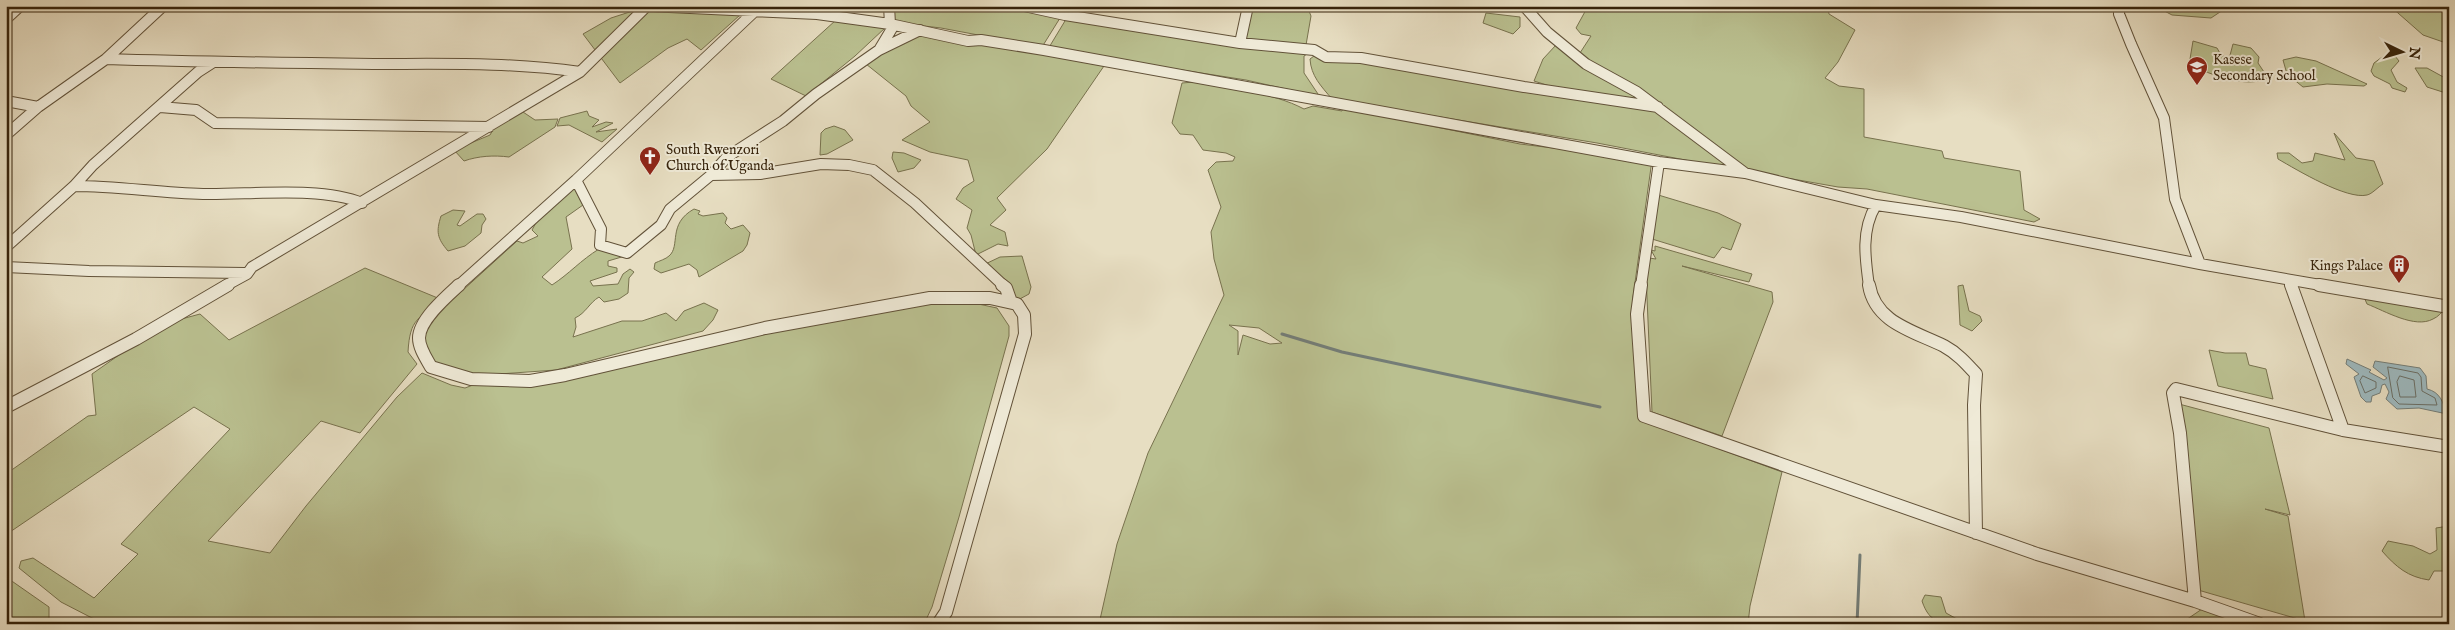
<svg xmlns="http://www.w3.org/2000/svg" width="2455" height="630" font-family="'IM FELL English',serif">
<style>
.green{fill:#bac090;stroke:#78724e;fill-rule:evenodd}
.water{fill:#9db9bf;stroke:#747d77}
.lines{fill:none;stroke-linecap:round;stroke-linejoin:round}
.shore{stroke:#6a6e65;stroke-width:1}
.stream{stroke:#747d77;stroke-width:3}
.minor-far1-casing{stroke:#625239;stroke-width:12}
.minor-casing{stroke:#625239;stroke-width:14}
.minor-far1{stroke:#efead7;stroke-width:10}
.minor{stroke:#efead7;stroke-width:12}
.labels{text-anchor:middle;stroke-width:4;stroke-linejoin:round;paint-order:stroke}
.poi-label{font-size:14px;fill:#36230b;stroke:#efead7;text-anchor:start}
</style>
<rect width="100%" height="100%" fill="#e7dec2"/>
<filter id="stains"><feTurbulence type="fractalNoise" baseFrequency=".004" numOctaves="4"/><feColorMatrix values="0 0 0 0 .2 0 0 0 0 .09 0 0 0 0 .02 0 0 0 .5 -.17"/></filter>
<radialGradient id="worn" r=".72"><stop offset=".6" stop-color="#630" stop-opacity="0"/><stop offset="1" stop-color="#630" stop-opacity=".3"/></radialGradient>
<path class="green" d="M887,6H1047L1065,10L1042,47L941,28L891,22Z
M1598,6H1827L1829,14L1855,30L1838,62L1825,78L1839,86L1864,89V137L1942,151L1944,158L2020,171L2024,210L2040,219L2034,222L1867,189L1838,187L1747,171L1578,56L1591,36L1581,34L1576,28L1587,8L1592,9Z
M2155,6H2229L2211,18L2172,15Z
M2390,6H2449V44L2423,35Z
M1252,7L1309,11L1311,16L1306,45L1318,47L1304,56V73L1318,94L1317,96L1246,80L1048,49L1071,11L1243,39Z
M642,8L740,15L701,50L687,39L668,48L620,83L583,34L611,18Z
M1486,13L1520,17V27L1513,34L1483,23Z
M836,20L885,28L855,56L806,96L771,79Z
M926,32L1104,66L1047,149L997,198L1006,210L990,225L1005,232L1008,246L998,244L976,255L971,235L967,228L972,210L956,199L963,188L974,181L968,160L930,152L902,140L930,122L911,106L906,96L861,60Z
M2193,41L2217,48L2221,55L2229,59L2233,44L2251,48L2259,57L2258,63L2268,78C2245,89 2211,74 2189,65Z
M1556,45L1651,104L1559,89L1534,81L1543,59Z
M1318,53L1657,108L1674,126L1737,170L1597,143L1332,99C1321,86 1311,76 1310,59Z
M2385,55L2395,56L2399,61L2391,70L2397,82L2407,88L2405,92L2392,88L2390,84L2374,76L2371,71L2374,63Z
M2296,57L2316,61L2367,84L2364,86L2327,84L2303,87L2287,74L2283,60Z
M2415,68H2427L2447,79L2449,94L2427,87Z
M1194,82C1230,89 1272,92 1304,109L1313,106L1342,111L1343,108L1520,144L1652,160L1633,297L1641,420L1782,472L1750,606L1748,624H1099L1117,544L1148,453L1224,295L1214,259L1211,232L1221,207L1208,170L1216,162L1233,161L1235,157L1226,153L1203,150L1193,135L1180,134L1172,123L1182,83ZM1229,325L1259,328L1282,343L1270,344L1243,335L1238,355V331Z
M587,111L589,116L599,120L592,127L606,122L613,123L596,132L617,129L602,142L569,125L557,126L560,118Z
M523,112L535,120L558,119L555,127L509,157C494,155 478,156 464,161L454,150L490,135L495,126Z
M834,126L845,130L853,140L827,154L820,155L821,133L825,129Z
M2334,133L2356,158L2374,161L2383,184C2378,187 2372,194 2367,195C2347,200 2297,170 2278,159L2277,153H2289L2302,163L2313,161L2315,153L2345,160Z
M893,152L904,153L921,160L914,168L898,172L892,158Z
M572,184L583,205L566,217L572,249L542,277L552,285C569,274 581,260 599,249L625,256L608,261V266L617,268V272L590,281L593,286L618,284L623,274L630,269L634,272L629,278L628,293L619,299L604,302L599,297C589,303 586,313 575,318L576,327L573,337L622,321H642L666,313L676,321L684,311L704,303L718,310L713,320L703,331L556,370L499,374L468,376L430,362L422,348L429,321L517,241L523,243L538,236L532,230L538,219Z
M1655,194L1718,213L1741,224L1731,250L1722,247L1714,258L1652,239Z
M694,209L700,211L698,214L703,216L723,213L727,218L725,223L731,229L743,225L750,233L747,245L743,251L699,277L697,270L689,264L661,273L654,269L655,263C659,261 666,259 669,256C681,246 667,224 694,209Z
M453,210L465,211L457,225L460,226L477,214H483L486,219L482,225L481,233L465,246L448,251C437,238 436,232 441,216Z
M1655,246L1752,274L1749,282L1682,266L1772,292L1773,302L1722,436L1652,412L1646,275L1649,258L1656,259L1651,250L1655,251Z
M1022,256L1031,287L1029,294L1016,301L979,267L1000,257Z
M365,268L445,301C418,318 410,318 408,352L417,364L360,433L321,421L208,541L270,553L306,506L397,397L422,373L451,385L465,388L473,385L504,386L545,382L904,302H969L997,308L1009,326V336L959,517L932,607L924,624H113L92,618L61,602L19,568L21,561L33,558L94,598L138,554L121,544L230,429L194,407L7,534L6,474L88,416L96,415L92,374L163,324L200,314L229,340Z
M1963,285L1969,311L1980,316L1982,321L1972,331L1960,325L1958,286Z
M2364,297L2446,308C2442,312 2438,317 2433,319C2415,329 2385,311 2367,304Z
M2209,350L2225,353H2246L2249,365L2266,369L2273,399L2218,386Z
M2179,404L2269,428L2290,515L2265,509L2288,516L2305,621L2198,590Z
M2449,526V571H2434L2429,580C2408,577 2396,567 2382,551L2388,541L2413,546L2430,554L2437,550L2436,528Z
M6,577L49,607V620L54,621L51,624H6Z
M1925,595L1941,597L1946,613L1966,624C1943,624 1930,625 1922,601Z
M2202,609L2259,624H2180Z"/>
<path class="water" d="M2347,359L2371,370L2369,372L2384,380L2387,378L2373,367L2375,361L2420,368L2426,376L2427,389C2440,392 2443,402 2447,414L2419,408L2397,409L2386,399L2389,392L2385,384L2382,385L2380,393L2372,396L2371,402H2366L2361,397L2354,377L2359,374L2346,364Z"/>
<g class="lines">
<path class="shore" d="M2388,367L2418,373L2421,377L2422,391L2435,398L2437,405L2399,404L2393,398Z
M2363,376L2376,382V388L2365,393L2360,381Z
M2400,376L2414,380L2416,397H2400L2397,382Z"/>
<path class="stream" d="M1282,334L1342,352L1600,407
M1857,624L1860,555"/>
<g class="minor-far1-casing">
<path id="minor-far1" d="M648,6L817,14L890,24L968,41L981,40L1044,50L1659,162L1745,173L1876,205L1961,217L2200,264L2326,286
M889,6L890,24
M1024,6L1065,15L1240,43L1314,50L1326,57L1361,58L1524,87L1658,107
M1524,6L1547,32L1586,64L1637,92L1745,173
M2119,6V14L2131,44L2164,118L2175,199L2200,264
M6,19L20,6
M1240,43L1248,6
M879,50L894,25
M106,59C196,62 286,63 375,64C444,64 512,62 580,72
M6,101L38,107
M160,107L196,110L215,123L489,127
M6,135L38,107L106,59L163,6
M711,175L760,174L821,164L849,165L873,170L915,203L1004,286
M576,180L601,229L600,245L627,253L661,225L670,209L711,175L727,157L783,121L816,94L879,50L920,30
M74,186C117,186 160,193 203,194C249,195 321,186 362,203
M6,247L74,186L93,165L198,72L212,63
M6,267L89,271L245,273
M2289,280L2291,286
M225,286L247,274L252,267L580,72L647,6
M458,286L576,180L755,11V8
M1641,286L1659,162
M1869,286C1865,258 1861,230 1876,205"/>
</g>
<g class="minor-casing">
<path id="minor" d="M459,285C447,296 419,320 419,338C419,348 426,358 431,367L471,379L530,381L565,375L765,328L930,298H990L1017,304L1024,315L1025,334L946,612L938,624
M1002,285L1006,288L1011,302
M1641,285L1637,314L1644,416L2037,554L2195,601L2260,624
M1869,285C1875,323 1914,331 1944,346C1957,353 1966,363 1976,374L1974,405L1976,533
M2291,285L2343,430
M2319,285L2449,307
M6,407L136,339L228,285
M2195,601L2180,433L2173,393L2176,389L2343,430L2449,447"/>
</g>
<use href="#minor-far1" class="minor-far1"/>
<use href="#minor" class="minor"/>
</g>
<defs>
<g id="school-pin" transform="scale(1.125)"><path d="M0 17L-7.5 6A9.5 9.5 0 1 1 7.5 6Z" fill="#8f2418" stroke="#efead7"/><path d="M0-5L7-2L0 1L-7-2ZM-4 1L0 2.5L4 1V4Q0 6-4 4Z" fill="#fff"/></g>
<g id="church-pin" transform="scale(1.125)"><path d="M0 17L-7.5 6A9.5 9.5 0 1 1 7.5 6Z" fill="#8f2418" stroke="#efead7"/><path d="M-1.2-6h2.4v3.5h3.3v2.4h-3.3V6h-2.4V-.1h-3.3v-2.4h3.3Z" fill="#fff"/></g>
<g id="building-pin" transform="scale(1.125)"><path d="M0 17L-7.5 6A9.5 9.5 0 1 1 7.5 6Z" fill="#8f2418" stroke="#efead7"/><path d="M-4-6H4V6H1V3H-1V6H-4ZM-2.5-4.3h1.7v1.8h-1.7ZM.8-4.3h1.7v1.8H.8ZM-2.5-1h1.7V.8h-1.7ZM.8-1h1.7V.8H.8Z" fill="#fff"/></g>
</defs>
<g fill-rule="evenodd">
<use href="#school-pin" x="2197" y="67"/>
<use href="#church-pin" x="650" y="157"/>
<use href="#building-pin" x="2399" y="265"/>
</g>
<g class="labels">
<g class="poi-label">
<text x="2213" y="64">Kasese<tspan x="2213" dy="16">Secondary School</tspan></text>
<text x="666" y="154">South Rwenzori<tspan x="666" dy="16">Church of Uganda</tspan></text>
<text x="2383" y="270" text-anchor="end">Kings Palace</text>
</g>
</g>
<rect width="2455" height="630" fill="none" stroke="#e7dec2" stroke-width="25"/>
<rect x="8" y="8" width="2440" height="615" fill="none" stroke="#36230b" stroke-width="2.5"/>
<rect x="12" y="12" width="2430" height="605" fill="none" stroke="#36230b"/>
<g transform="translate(2402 52) rotate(95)" stroke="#efead7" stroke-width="4" paint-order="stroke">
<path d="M0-4L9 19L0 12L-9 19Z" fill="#36230b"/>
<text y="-8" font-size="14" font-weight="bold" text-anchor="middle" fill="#36230b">N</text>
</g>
<rect width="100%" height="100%" filter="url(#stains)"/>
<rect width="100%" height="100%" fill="url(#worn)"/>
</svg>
